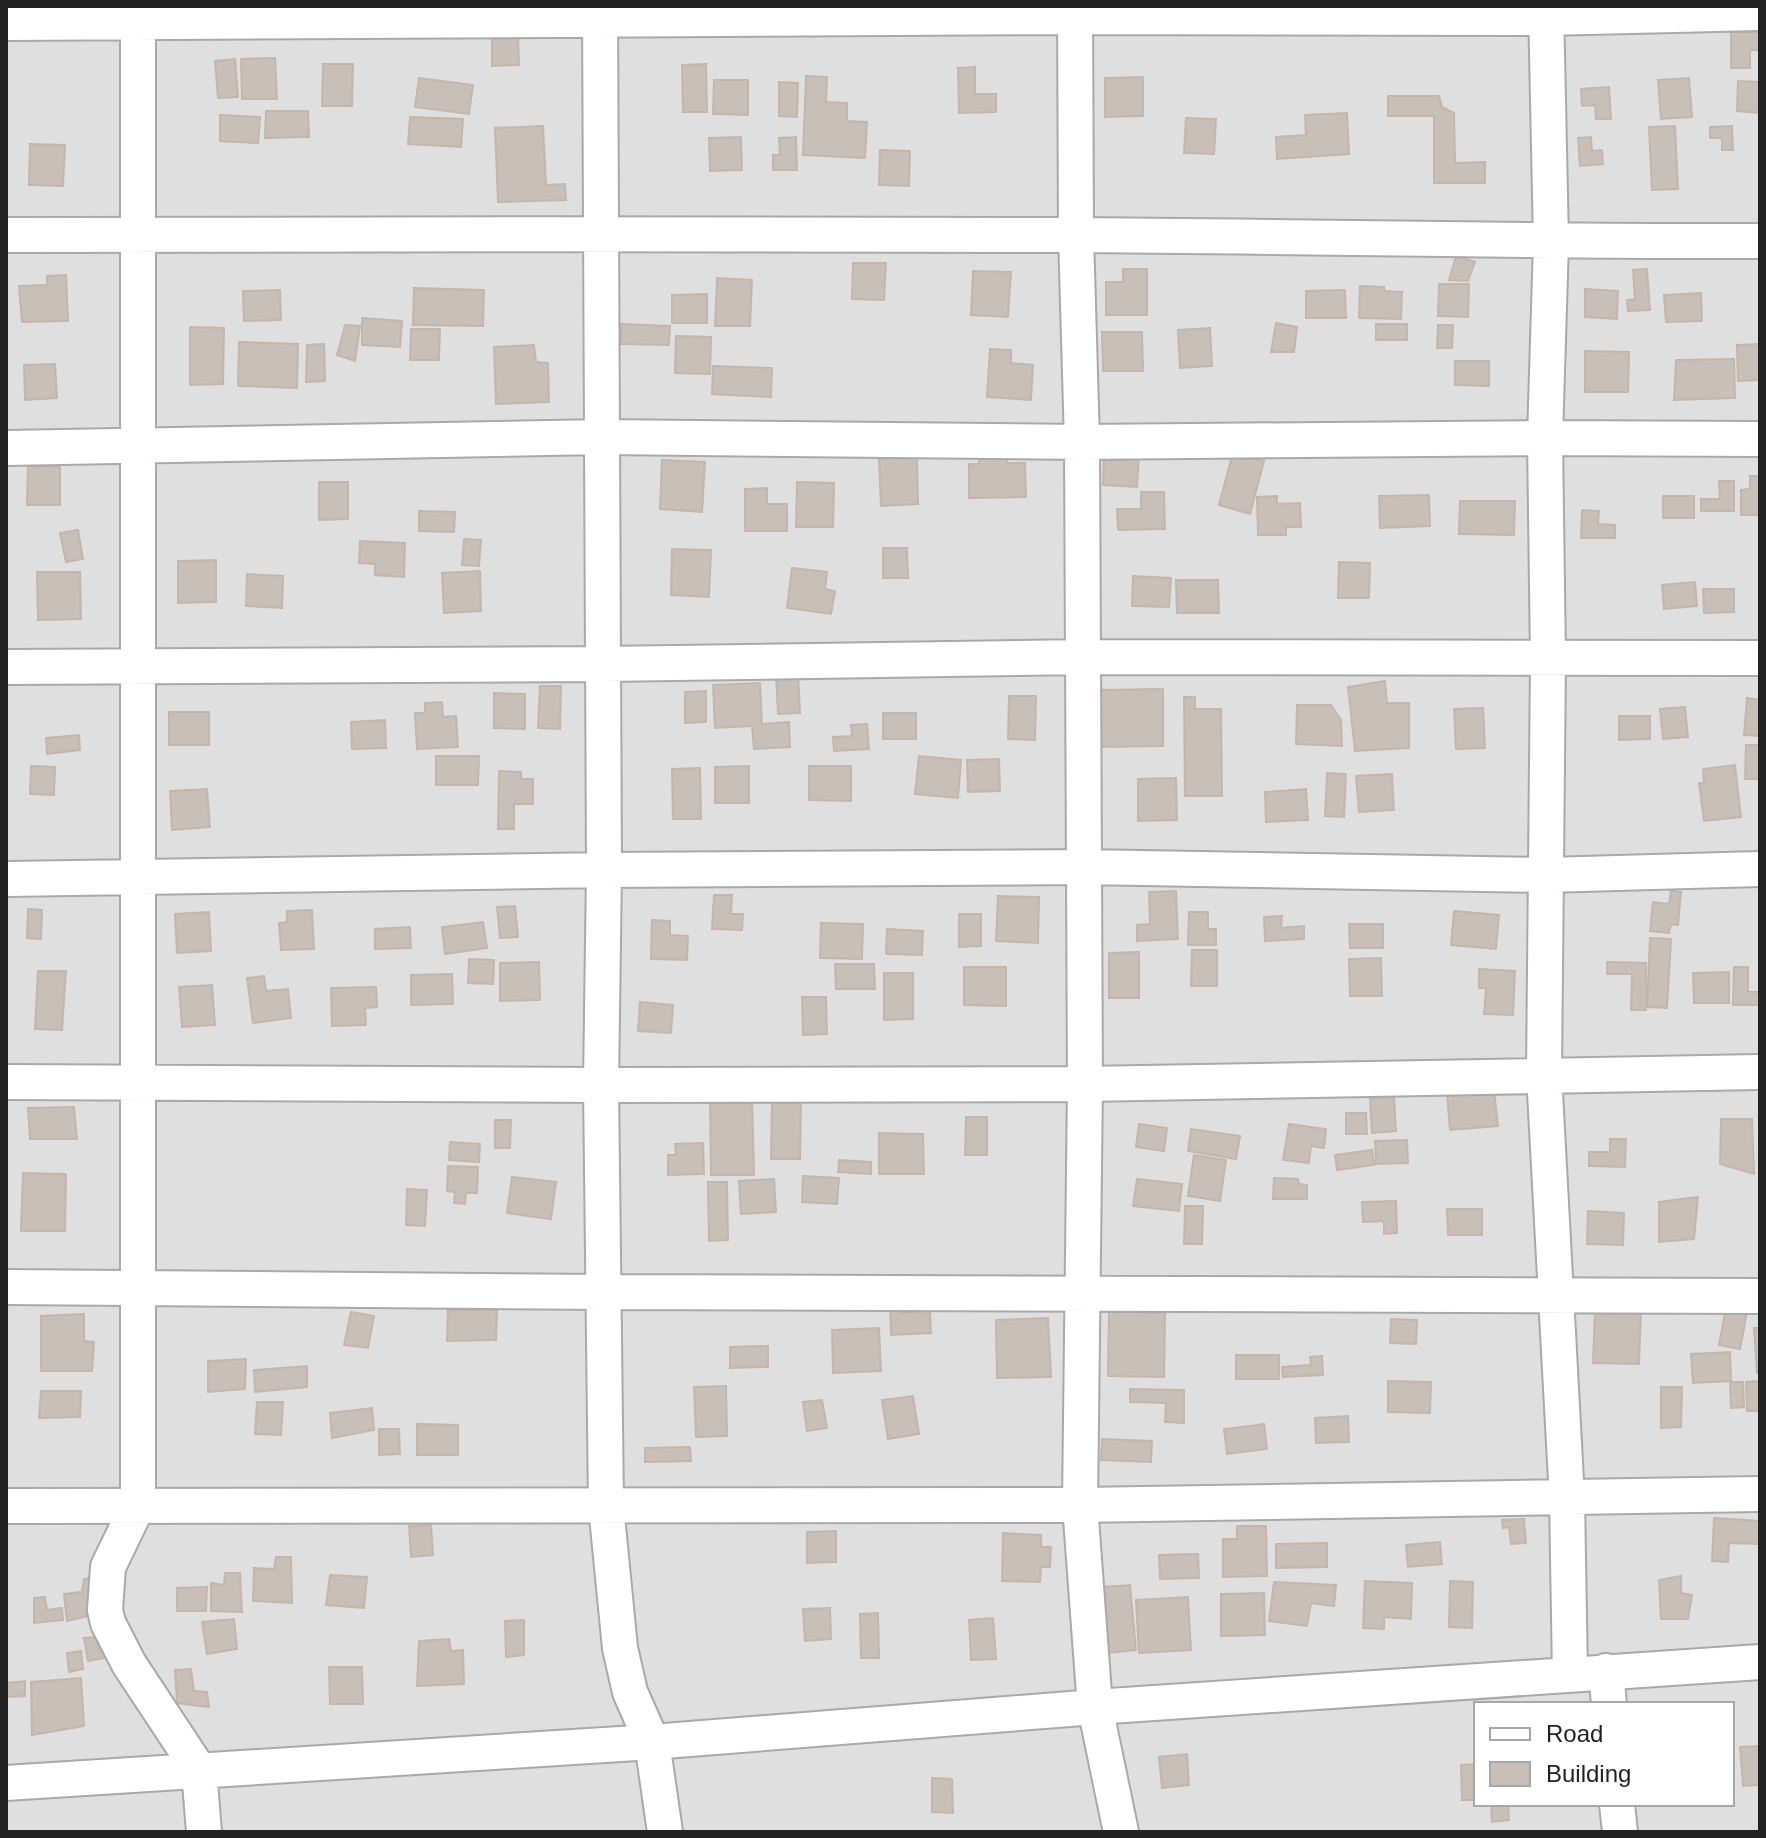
<svg xmlns="http://www.w3.org/2000/svg" width="1766" height="1838" font-family="Arial,sans-serif">
<style>
.residential{fill:#e0dfdf;fill-rule:evenodd}
.building{fill:#c7bfb8;stroke:#c4b6ab;stroke-width:2}
.lines{fill:none;stroke-linecap:round;stroke-linejoin:round}
.minor-casing{stroke:#a9a9a9;stroke-width:38}
.minor{stroke:#fff;stroke-width:34}
</style>
<rect width="100%" height="100%" fill="#f2efe9"/>
<path class="residential" d="M6,6H1760V1832H6ZM1476,1704H1732V1804H1476Z"/>
<path class="building" d="M1731,32H1760V50H1750V68H1731Z
M518,35L519,65L492,66V36Z
M275,58L277,99H242L241,59Z
M235,59L238,97L218,98L215,61Z
M323,64H353L352,106H322Z
M706,64L707,112H683L682,65Z
M975,67V94H996V112L959,113L958,68Z
M806,76L827,77L826,102L847,103V121L867,122L865,158L803,155Z
M1143,77V116L1105,117V78Z
M419,78L473,85L469,114L415,107Z
M1689,78L1692,117L1661,119L1658,80Z
M714,80H748V115L713,114Z
M1738,81L1760,82V113L1737,111Z
M779,82L798,83L797,117L779,116Z
M1609,87L1611,119H1596L1595,105L1582,106L1581,89Z
M1388,96H1439L1442,107L1454,113L1455,163L1485,162V183H1434V116H1388Z
M266,111H308L309,137L265,138Z
M1347,113L1349,154L1277,159L1276,137L1306,135L1305,115Z
M220,115L260,117L258,143L220,141Z
M410,117L463,119L461,147L408,144Z
M1186,118L1216,119L1214,154L1184,153Z
M543,126L546,185L565,184L566,200L498,202L495,128Z
M1675,126L1678,189L1652,190L1649,127Z
M1732,126L1733,150H1722V138H1710V127Z
M741,137L742,170L710,171L709,138Z
M796,137L797,170H773V155H780L779,138Z
M1591,137L1592,151L1602,150L1603,164L1580,166L1578,138Z
M30,144L65,145L63,186L29,185Z
M880,150L910,151L909,186L879,185Z
M1456,256L1475,262L1468,281L1449,280Z
M853,263H886L884,300L852,299Z
M1123,269H1147V315H1106V282H1123Z
M1647,269L1650,310L1628,311L1627,300L1635,299L1633,270Z
M973,271L1011,272L1008,317L971,315Z
M66,275L68,321L22,322L19,286L47,285V276Z
M717,278L752,280L750,326H715Z
M1439,284H1469L1468,317L1438,316Z
M1360,286L1384,287V291L1402,292L1401,319L1359,318Z
M414,288L484,290L483,326L413,325Z
M1585,289L1618,291L1617,319L1585,317Z
M280,290L281,320L244,321L243,291Z
M1345,290L1346,318H1306V291Z
M1701,293L1702,321L1666,322L1664,295Z
M707,294V323H672V295Z
M362,318L402,321L400,347L362,345Z
M1276,323L1297,327L1294,352H1271Z
M621,324L670,326L669,345L621,344Z
M1376,324H1407V340H1376Z
M345,325L360,326L355,361L337,355Z
M1438,325H1453L1452,348H1437Z
M190,327L224,328L223,384L190,385Z
M1210,328L1212,366L1180,368L1178,330Z
M411,329H440L439,360H410Z
M1102,332H1142L1143,371H1103Z
M676,336L711,337L710,374L675,373Z
M239,342L298,344L297,388L238,386Z
M324,344L325,381L306,382L307,345Z
M1760,344V380L1738,381L1737,345Z
M534,345L536,362L548,363L549,402L496,404L494,347Z
M990,349L1011,350V363L1033,365L1031,400L987,397Z
M1585,351L1629,352L1628,392H1585Z
M1734,359L1735,398L1674,400L1676,360Z
M1455,361H1489V386L1455,385Z
M55,364L57,398L25,400L24,365Z
M713,366L772,368L771,397L712,394Z
M1007,450V463H1025L1026,497L969,498V464H979V451Z
M1233,452L1264,461L1250,514L1219,505Z
M1104,455L1139,456L1137,487L1103,485Z
M917,457L918,504L881,506L879,459Z
M662,460L705,462L702,512L660,509Z
M28,466L60,467V505H27Z
M1750,476H1760V515H1741V490L1750,489Z
M1719,481H1734V511H1701V499H1720Z
M319,482H348V519L319,520Z
M797,482L834,483L833,527H796Z
M767,488V504H787V531H745V489Z
M1141,492H1164L1165,529L1118,530L1117,509H1141Z
M1429,495L1430,526L1380,528L1379,496Z
M1277,496V504L1300,503L1301,527H1286V535H1258L1257,497Z
M1663,496H1694V518H1663Z
M1460,501H1515L1514,535L1459,534Z
M1582,510L1599,511L1598,524L1615,525V538H1581Z
M419,511L455,512L454,532L419,531Z
M78,530L83,559L66,562L60,533Z
M464,539L481,540L479,566L462,565Z
M360,541L405,543L404,577L375,575V564L359,563Z
M883,548H907L908,578H883Z
M672,549L711,550L709,597L671,595Z
M216,560V602L178,603V561Z
M1339,562L1370,563L1369,598H1338Z
M792,568L827,572L825,589L835,591L831,614L787,608Z
M480,571L481,611L444,613L442,573Z
M37,572H80L81,619L38,620Z
M247,574L283,576L282,608L246,606Z
M1133,576L1171,578L1169,607L1132,606Z
M1176,580H1218L1219,613H1177Z
M1695,582L1697,606L1664,609L1662,585Z
M1703,589H1734V612L1704,613Z
M776,674H798L800,713L778,714Z
M1385,681L1387,703H1409V748L1355,751L1348,687Z
M760,683L762,724L789,722L790,747L754,749L752,726L715,728L713,685Z
M540,686H561L560,729L538,728Z
M1163,689V746L1101,747L1100,690Z
M706,691V722L685,723V692Z
M494,693L525,694V729L494,728Z
M1009,696H1036L1035,740L1008,739Z
M1184,697H1195V709H1221L1222,796H1185Z
M1747,698L1760,700V736L1744,735Z
M442,702L443,717L456,716L458,747L417,749L415,713H425V703Z
M1297,705H1331L1341,720L1342,746L1296,744Z
M1685,707L1688,737L1663,739L1660,709Z
M1483,708L1485,748L1456,749L1454,709Z
M169,712H209V745H169Z
M883,713H916V739H883Z
M1619,716H1650V739L1619,740Z
M385,720L386,748L352,749L351,722Z
M867,724L869,749L834,751L833,737L852,736L851,725Z
M79,735L80,750L47,754L46,738Z
M1746,745H1760V779H1745Z
M436,756H479L478,785H436Z
M919,756L961,760L958,798L915,794Z
M999,759L1000,791L968,792L967,760Z
M1735,765L1741,817L1704,821L1699,783H1704L1703,769Z
M31,766L55,767L54,795L30,794Z
M749,766V803H715V767Z
M809,766H851V801L809,800Z
M700,768L701,819H673L672,769Z
M499,771L521,772V779H533V804H514V829H498Z
M1327,773L1346,774L1344,817L1325,816Z
M1392,774L1394,810L1359,812L1356,776Z
M1176,778L1177,820L1138,821V779Z
M207,789L210,827L172,830L170,791Z
M1306,789L1308,820L1266,822L1265,792Z
M1176,891L1178,939L1137,941V925L1150,924L1149,892Z
M1671,891L1681,892L1678,925L1671,924L1669,933L1650,931L1653,902L1669,904Z
M714,895H732L731,914H743L742,930L712,929Z
M998,896L1039,897L1038,943L996,941Z
M515,906L518,937L500,938L497,907Z
M28,909L42,910L41,939L27,938Z
M312,910L314,949L281,950L279,923L287,922V911Z
M1454,911L1499,915L1496,949L1451,945Z
M209,912L211,951L177,953L175,914Z
M1189,912H1208V929H1216V945H1188Z
M959,914H981V946L959,947Z
M1282,916L1281,928L1304,926V939L1265,941L1264,917Z
M652,920L670,921V935L688,936L687,960L651,959Z
M483,922L487,948L445,954L442,927Z
M821,923L863,924L862,959L820,958Z
M1349,924H1383V948H1350Z
M410,927L411,948L375,949V929Z
M887,929L923,931L922,955L886,954Z
M1650,938L1671,939L1667,1008L1647,1007Z
M1192,950H1217V986H1191Z
M1139,952V998H1109V953Z
M1381,958L1382,996H1350L1349,959Z
M469,959L494,960L493,984L468,983Z
M539,962L540,1000L500,1001V963Z
M1607,962L1646,963V1010H1631L1632,974H1607Z
M835,964H874L875,989H836Z
M964,967H1006V1006L964,1005Z
M1734,967H1748V992H1760V1005H1733Z
M1479,969L1515,971L1513,1015L1484,1014L1486,988H1479Z
M38,971H66L62,1030L35,1029Z
M1729,972V1003H1694L1693,973Z
M884,973H913V1019L884,1020Z
M452,974L453,1004L411,1005V975Z
M264,976L266,991L288,989L291,1018L253,1023L247,978Z
M212,985L215,1025L182,1027L179,987Z
M376,987L377,1007L365,1008L366,1025L332,1026L331,988Z
M802,997H826L827,1034L803,1035Z
M640,1002L673,1005L671,1033L638,1031Z
M1494,1090L1498,1126L1450,1130L1447,1094Z
M710,1097H752L754,1175H711Z
M1394,1097L1396,1131L1372,1133L1370,1099Z
M772,1099L801,1100L800,1159H771Z
M74,1107L77,1139H30L28,1108Z
M1346,1113H1366L1367,1134H1346Z
M966,1117H987V1155H965Z
M1721,1119H1752L1754,1174L1720,1164Z
M495,1120H511L510,1148H495Z
M1139,1124L1167,1128L1164,1151L1136,1147Z
M1289,1124L1326,1129L1324,1148L1311,1146L1309,1163L1283,1160Z
M1191,1129L1240,1136L1236,1159L1188,1151Z
M879,1133L923,1134L924,1174H879Z
M1610,1139H1626L1625,1167L1589,1166V1152H1610Z
M1407,1140L1408,1163L1376,1164L1375,1141Z
M450,1142L480,1144L479,1162L449,1160Z
M703,1143L704,1174L668,1175V1155H676L675,1144Z
M1372,1150L1374,1165L1337,1170L1335,1155Z
M1194,1155L1226,1160L1220,1201L1188,1196Z
M839,1160L871,1162V1174L838,1172Z
M448,1166L478,1167L477,1193H466L465,1204L454,1203L455,1192L447,1191Z
M23,1173L66,1174L65,1231H21Z
M803,1176L839,1178L837,1204L802,1202Z
M512,1177L556,1182L551,1219L507,1213Z
M1274,1178L1298,1179L1299,1184L1307,1185V1199H1273Z
M774,1179L776,1212L741,1214L739,1181Z
M1137,1179L1182,1184L1179,1211L1133,1206Z
M708,1182H727L728,1240L709,1241Z
M407,1189L427,1190L425,1226L406,1225Z
M1698,1197L1694,1239L1659,1242V1202Z
M1396,1201L1397,1233L1384,1234V1221L1363,1222L1362,1202Z
M1185,1206H1203L1202,1244H1184Z
M1447,1209H1482V1235H1448Z
M1588,1211L1624,1213L1623,1245L1587,1244Z
M890,1297H900V1313L930,1311L931,1333L891,1335Z
M1727,1303L1748,1307L1740,1349L1719,1345Z
M1595,1308L1641,1309L1639,1364L1593,1363Z
M448,1310H497L496,1340L447,1341Z
M1109,1311L1165,1313L1164,1377L1108,1376Z
M351,1312L374,1316L368,1348L344,1345Z
M84,1314V1341L94,1342L92,1371H41V1316Z
M1048,1318L1051,1377L997,1378L996,1320Z
M1391,1319L1417,1320L1416,1344L1390,1343Z
M879,1328L881,1371L833,1373L832,1330Z
M1754,1328H1760V1373H1757Z
M768,1346V1367L730,1368V1347Z
M1730,1352L1731,1381L1693,1383L1691,1354Z
M1236,1355H1279V1379H1236Z
M1322,1356L1323,1375L1283,1377L1282,1367L1311,1365L1310,1357Z
M246,1359L245,1389L208,1392V1361Z
M307,1366V1387L255,1392L254,1370Z
M1388,1381L1431,1382L1430,1413L1388,1412Z
M1760,1381V1411H1747L1746,1382Z
M1730,1382H1743L1744,1407L1731,1408Z
M726,1386L727,1436L696,1437L694,1387Z
M1661,1387H1682L1681,1427L1661,1428Z
M1130,1389L1184,1390V1423L1165,1422L1166,1403L1130,1402Z
M41,1391H81L80,1417L39,1418Z
M913,1396L919,1434L888,1439L882,1400Z
M822,1400L827,1428L807,1431L803,1402Z
M257,1402H283L281,1435L255,1434Z
M372,1408L374,1430L332,1438L330,1413Z
M1348,1416L1349,1442L1316,1443L1315,1418Z
M417,1424L458,1425V1455H417Z
M1264,1424L1267,1449L1227,1454L1224,1429Z
M379,1429H399L400,1454L379,1455Z
M1102,1439L1152,1441L1151,1462L1101,1460Z
M690,1447L691,1461L645,1462V1448Z
M1714,1518L1760,1521V1568V1544L1729,1543L1728,1562L1712,1561Z
M1524,1519L1526,1543L1511,1544L1509,1527L1503,1528L1502,1520Z
M431,1525L433,1555L411,1557L409,1526Z
M1237,1526H1266L1267,1576L1223,1577V1539H1237Z
M836,1531V1562L807,1563V1532Z
M1003,1533L1041,1535V1547H1051L1050,1567H1041L1040,1582L1002,1581Z
M1440,1542L1442,1564L1408,1567L1406,1545Z
M1327,1543V1567L1276,1568V1544Z
M1198,1554L1199,1578L1160,1579L1159,1555Z
M276,1557H291L292,1603L253,1601L254,1568L274,1569Z
M225,1573H240L242,1612L211,1611V1583L224,1585Z
M330,1575L367,1577L364,1608L326,1605Z
M102,1576V1613L67,1621L64,1594L82,1592L84,1579Z
M1681,1576V1593L1692,1595L1688,1619H1661L1659,1580Z
M1365,1581L1412,1583L1411,1619L1384,1617V1629L1363,1628Z
M1450,1581L1473,1582L1472,1628L1449,1627Z
M1274,1582L1336,1585L1334,1606L1311,1603L1307,1626L1269,1621Z
M1130,1585L1136,1650L1109,1653L1103,1587Z
M207,1587L206,1611H177V1588Z
M1264,1593L1265,1635L1221,1636V1594Z
M45,1597L47,1610L62,1608L63,1620L34,1623V1598Z
M1188,1597L1191,1650L1139,1653L1136,1600Z
M830,1608L831,1639L805,1641L803,1609Z
M878,1613L879,1658H861L860,1614Z
M993,1618L996,1659L971,1660L969,1620Z
M234,1619L237,1649L207,1654L202,1622Z
M524,1620V1655L506,1657L505,1621Z
M111,1636L116,1656L88,1661L84,1638Z
M449,1639L451,1651L463,1650L464,1684L417,1686L419,1641Z
M81,1651L83,1669L69,1672L67,1653Z
M329,1667H362L363,1704H330Z
M191,1669L194,1691L207,1692L209,1707L177,1703L175,1670Z
M81,1678L84,1726L32,1735L31,1682Z
M6,1679V1683L25,1681V1696L6,1697Z
M1760,1746V1785L1743,1786L1740,1747Z
M1187,1754L1189,1785L1162,1788L1159,1757Z
M1476,1764V1800H1462L1461,1765Z
M932,1778L952,1779L953,1813L932,1812Z
M1491,1804H1508L1509,1820L1492,1822Z"/>
<g class="lines">
<g class="minor-casing">
<path id="minor" d="M138,6V1505L108,1567L105,1610L108,1623L129,1664L199,1770L204,1832
M600,6L604,870L601,1085L606,1506L620,1648L630,1692L652,1742L665,1832
M1075,6L1076,235L1082,442L1085,1084L1080,1505L1095,1707L1121,1832
M1546,6L1551,242L1545,438L1548,660L1544,1074L1567,1499L1570,1674
M6,23L1075,17L1546,18L1760,13
M6,235C359,235 711,233 1064,235C1296,236 1528,242 1760,241
M6,448L602,437L1082,442L1545,438L1760,439
M6,667L603,664L1083,657L1760,658
M6,879L604,870L1083,867L1546,875L1760,869
M6,1082L601,1085L1085,1084L1760,1072
M6,1287L605,1292L1760,1296
M6,1506L1080,1505L1760,1494
M1606,1671L1609,1704
M6,1783L652,1742L1095,1707L1760,1662
M1617,1804L1620,1832"/>
</g>
<use href="#minor" class="minor"/>
</g>
<rect width="1766" height="1838" fill="none" stroke="#222222" stroke-width="16"/>
<rect x="1474" y="1702" width="260" height="104" fill="#ffffff" stroke="#a7a7a7" stroke-width="2"/>
<rect x="1490" y="1728" width="40" height="12" fill="#ffffff" stroke="#a7a7a7" stroke-width="2"/>
<text x="1546" y="1742" font-size="24" fill="#222222">Road</text>
<rect x="1490" y="1762" width="40" height="24" fill="#c7bfb8" stroke="#a7a7a7" stroke-width="2"/>
<text x="1546" y="1782" font-size="24" fill="#222222">Building</text>
</svg>
